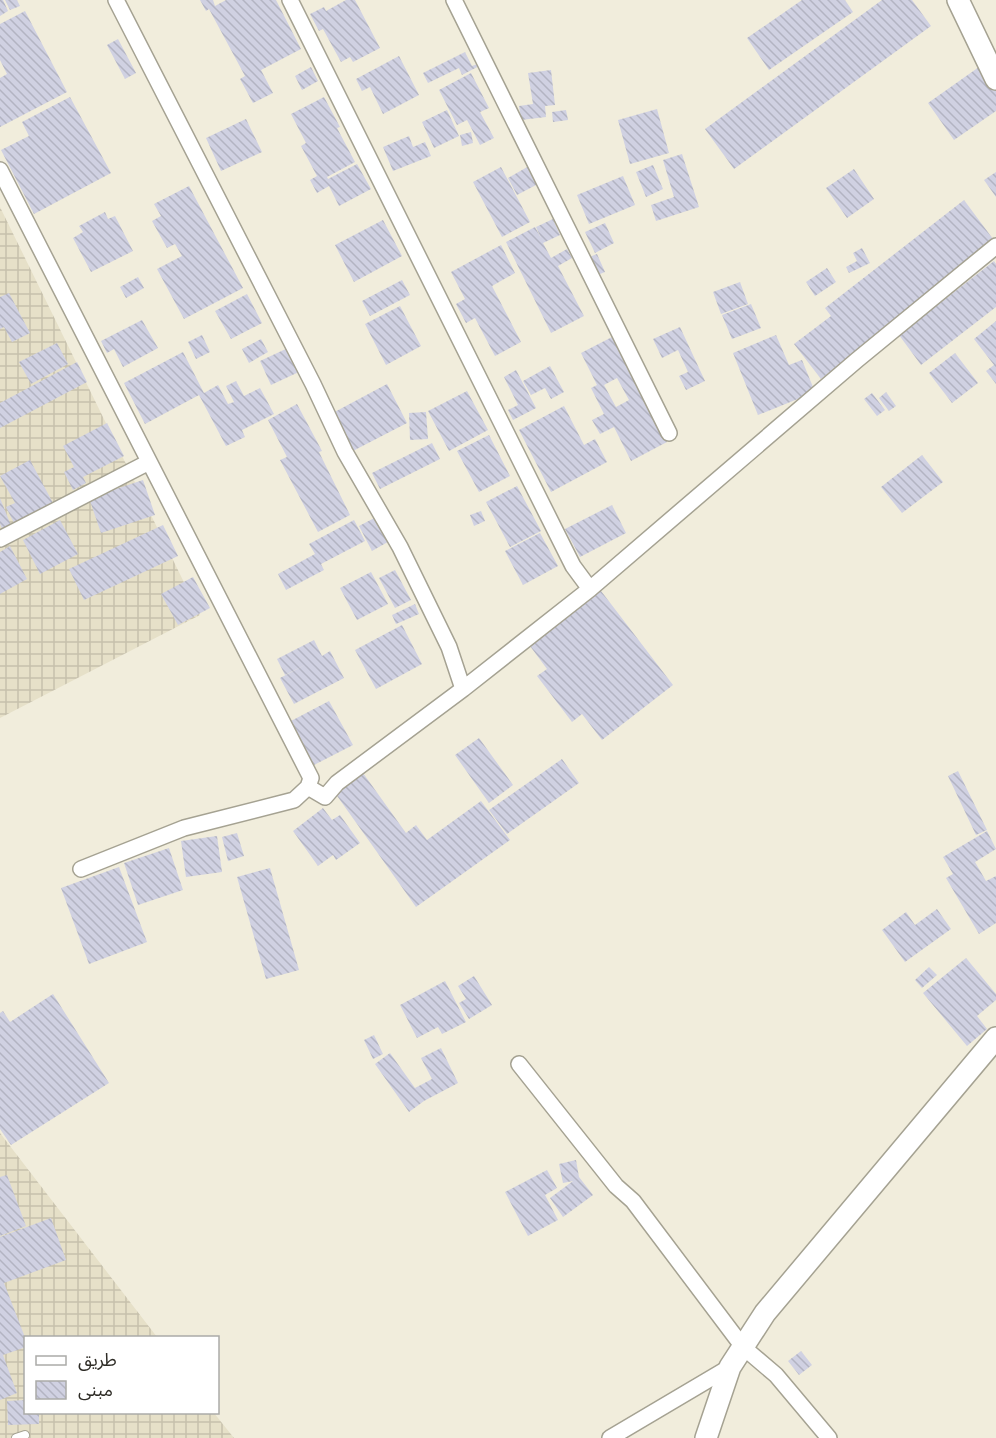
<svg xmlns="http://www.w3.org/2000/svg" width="996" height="1438" font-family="'Roboto Condensed','Noto Sans Arabic',sans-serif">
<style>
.industrial{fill:url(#industrial-grid)}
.building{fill:url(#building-back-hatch);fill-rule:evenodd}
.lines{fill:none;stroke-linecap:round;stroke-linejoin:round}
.lane-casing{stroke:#a5a292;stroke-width:10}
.street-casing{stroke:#a5a292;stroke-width:18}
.secondary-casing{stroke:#a5a292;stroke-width:24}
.lane{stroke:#fff;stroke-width:8}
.street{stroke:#fff;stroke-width:15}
.secondary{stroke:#fff;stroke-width:21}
</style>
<defs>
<pattern id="industrial-grid" width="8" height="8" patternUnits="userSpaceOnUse" patternTransform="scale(1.5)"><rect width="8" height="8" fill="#e6e0c8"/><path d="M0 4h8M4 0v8" fill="none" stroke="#c6c0ac"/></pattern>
<pattern id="building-back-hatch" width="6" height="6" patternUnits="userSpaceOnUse" patternTransform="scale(1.5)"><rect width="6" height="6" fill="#d0d1e2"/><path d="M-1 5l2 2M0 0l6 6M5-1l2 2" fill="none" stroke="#b3b4c2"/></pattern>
</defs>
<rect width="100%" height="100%" fill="#f1eddc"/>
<path class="industrial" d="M0,207L200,615L0,718Z
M0,1133L157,1337L26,1338V1412L214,1413L234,1438H0Z"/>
<path class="building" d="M0,0H3L8,11L0,16Z
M5,0H17L20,6L10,10Z
M200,0H213L215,6L226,0H276L301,49L261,70L273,93L253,103L240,79L245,76L209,9L206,11Z
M346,0H355L380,48L353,62L350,57L341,62L323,29L319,31L310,14L324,7L326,11Z
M802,0H845L853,12L769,70L747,38Z
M882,0H912L931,26L734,169L705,129Z
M25,11L67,92L0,127V78L7,74L0,60V24Z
M118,39L136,73L125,79L107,45Z
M465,52L472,66L480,63L481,65L462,75L459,68L428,83L423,73Z
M399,56L419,95L383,114L370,87L362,91L356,79Z
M311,67L318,81L302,90L295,76Z
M979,67L996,91V111L954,140L928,103Z
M551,70L555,105L545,106L546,117L521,120L519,106L533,104L528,73Z
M471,73L489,108L480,112L494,138L480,145L467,120L457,125L439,90Z
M70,97L111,173L34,214L1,150L29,136L22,122Z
M324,97L340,127L337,128L355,162L327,177L328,179L357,164L371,189L339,206L329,186L317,193L310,180L317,176L301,146L306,143L291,114Z
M657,109L669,153L630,164L618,120Z
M447,110L459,136L434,148L422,122Z
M566,110L568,120L553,122L552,112Z
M246,119L262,152L221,171L206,138Z
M471,132L473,143L462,146L460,135Z
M409,136L413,147L425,142L431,156L393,171L383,147Z
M682,154L699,207L656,221L651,205L674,197L663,160Z
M653,165L663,189L646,197L636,172Z
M529,166L538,184L517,195L508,178Z
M501,167L530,222L502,237L473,182Z
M854,169L874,199L847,218L826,188Z
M996,172V197L984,180Z
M623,176L635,205L589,224L577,195Z
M189,186L243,288L184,319L157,269L182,256L175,244L167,248L152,221L161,216L154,204Z
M964,200L996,243L821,379L794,344L831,316L825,308Z
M105,212L108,219L115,216L133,251L91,272L73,238L83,232L79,226Z
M553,219L560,235L543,243L551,258L567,249L572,258L558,266L584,316L551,333L506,242L535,227L541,238L536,227Z
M383,220L402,256L354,282L335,245Z
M605,223L614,243L595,253L585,232Z
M501,245L515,273L492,286L521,342L495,356L475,318L466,323L456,304L465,299L451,272Z
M862,248L870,263L849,273L846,267L857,261L853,253Z
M597,254L605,272L595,276L587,258Z
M994,261L996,264V307L921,365L899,335Z
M827,268L836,282L815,296L806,282Z
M138,277L144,288L126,298L120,287Z
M402,280L410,295L370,316L362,301Z
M740,282L748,304L721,314L713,292Z
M9,293L30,333L12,342L4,327L0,329V297Z
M247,294L262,323L231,339L215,311Z
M751,304L761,328L732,339L722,315Z
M400,306L421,346L386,365L365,324Z
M142,320L158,348L123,367L114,349L107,353L101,341Z
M996,321V384L986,371L994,365L974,339Z
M680,327L705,381L686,390L679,376L688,372L678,350L662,358L653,339Z
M202,335L210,352L196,359L188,342Z
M776,335L789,365L802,360L815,392L758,415L733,353Z
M612,337L667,442L631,461L614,427L600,434L592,420L604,414L591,388L597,385L581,353ZM617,378L629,400L616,407L604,385Z
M261,339L268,352L249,363L242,349Z
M57,343L68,364L31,384L19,362Z
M290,347L301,371L271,385L260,361Z
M183,352L204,393L218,385L228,404L234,402L226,386L236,381L244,396L260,388L274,414L242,430L245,437L226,446L199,395L145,424L124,383Z
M955,353L978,383L952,403L929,373Z
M77,362L87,382L0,428V403Z
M550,366L564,392L551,399L545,388L531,395L523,381Z
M516,370L536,408L513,420L508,410L518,405L504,377Z
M387,384L407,423L349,453L329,415Z
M467,391L488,430L449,451L428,411Z
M886,392L896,406L889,411L879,398Z
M872,393L885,410L877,416L864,399Z
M297,404L322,451L319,452L350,515L318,532L280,460L287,457L268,420Z
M564,406L584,445L595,439L607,462L551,492L519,430Z
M426,412L428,439L410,440L409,413Z
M107,423L124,456L83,477L86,483L73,490L64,472L74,467L63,446Z
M489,435L510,476L479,492L457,451Z
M432,443L440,459L380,489L372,473Z
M922,455L943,482L902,513L881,487Z
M30,460L53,503L14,523L6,507L15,503L0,476Z
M143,480L155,515L101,533L89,498Z
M517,486L541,531L510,547L486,502Z
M0,498L12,528L3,531L0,524Z
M612,505L626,533L580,557L565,529Z
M481,511L485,521L474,526L470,515Z
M380,515L393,539L372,551L359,526Z
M60,520L78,554L40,574L23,540Z
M354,520L365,541L321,564L324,570L286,590L278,574L315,554L309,544Z
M163,525L178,556L84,600L69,569Z
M540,533L558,566L523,585L505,551Z
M10,546L27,579L0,594V552Z
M395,570L411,600L395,608L379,578Z
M371,572L388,604L357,620L340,588Z
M193,577L210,608L178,625L161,594Z
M598,587L673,685L602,740L582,714L572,722L537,676L547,669L527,642Z
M415,604L419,614L396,624L392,615Z
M402,625L422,664L376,689L355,650Z
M314,640L322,656L330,651L344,678L294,704L280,678L307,664L285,675L277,659Z
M329,701L353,745L314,765L291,721Z
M479,738L513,785L489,803L455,755Z
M562,759L579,783L507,834L489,810Z
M958,771L987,830L976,835L948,776Z
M363,773L406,833L416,825L427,840L481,801L510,840L416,907L335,793Z
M323,808L332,820L340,815L360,843L336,860L333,855L318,866L293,831Z
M987,831L996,849L975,862L986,881L996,876V923L979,934L946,878L953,874L943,857Z
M237,833L244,856L228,861L222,837Z
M217,836L222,872L186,877L181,841Z
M169,848L183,890L138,905L124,863Z
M119,867L147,942L89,964L61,888Z
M270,868L299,970L266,979L237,877Z
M937,909L951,929L905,962L882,930L906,912L915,925Z
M966,958L996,994V1000L977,1016L987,1029L967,1046L923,993Z
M929,967L937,975L922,988L915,980Z
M474,976L492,1005L469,1019L459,1003L466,999L458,986Z
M445,981L466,1022L442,1034L438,1027L417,1038L400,1005Z
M53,994L109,1083L11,1145L0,1129V1013L3,1011L10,1022Z
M374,1035L383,1054L373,1059L364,1040Z
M441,1048L458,1083L424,1101L409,1112L375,1064L390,1053L415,1088L432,1079L421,1058Z
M576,1160L579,1177L593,1195L563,1217L550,1198L573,1181L563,1183L559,1164Z
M547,1170L557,1188L545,1195L558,1220L528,1236L505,1192Z
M7,1175L26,1226L0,1236V1177Z
M51,1218L66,1260L4,1283L26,1340V1347L3,1355L17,1393L0,1400V1237Z
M801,1351L812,1365L799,1375L788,1361Z
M26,1400V1413H39V1424L8,1425L7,1401Z"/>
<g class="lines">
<g class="lane-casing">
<path id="lane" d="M16,1438L25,1435"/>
</g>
<g class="street-casing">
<path id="street" d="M116,0L313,384L345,452L400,547L449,647L463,689
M290,0L573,566L590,589
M454,0L669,433
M0,170L311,778L308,787L294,800L184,828L81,869
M0,539L149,462
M308,787L325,797L337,783L463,689L590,589L857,360L996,246
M519,1064L616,1186L633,1201L743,1347L776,1375L829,1438
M610,1438L730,1367"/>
</g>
<g class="secondary-casing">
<path id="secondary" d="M958,0L996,79
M706,1438L730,1367L765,1313L996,1038"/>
</g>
<use href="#lane" class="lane"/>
<use href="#street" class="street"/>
<use href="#secondary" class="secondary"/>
</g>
<rect x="24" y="1336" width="195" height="78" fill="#ffffff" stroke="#ababa8" stroke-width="1.5"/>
<rect x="36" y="1356" width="30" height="9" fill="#ffffff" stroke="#ababa8" stroke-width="1.5"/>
<text x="78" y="1366" font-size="18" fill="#2e2c26">طريق</text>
<rect x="36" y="1381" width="30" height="18" fill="url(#building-back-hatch)" stroke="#ababa8" stroke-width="1.5"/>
<text x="78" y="1396" font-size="18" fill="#2e2c26">مبنى</text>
</svg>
